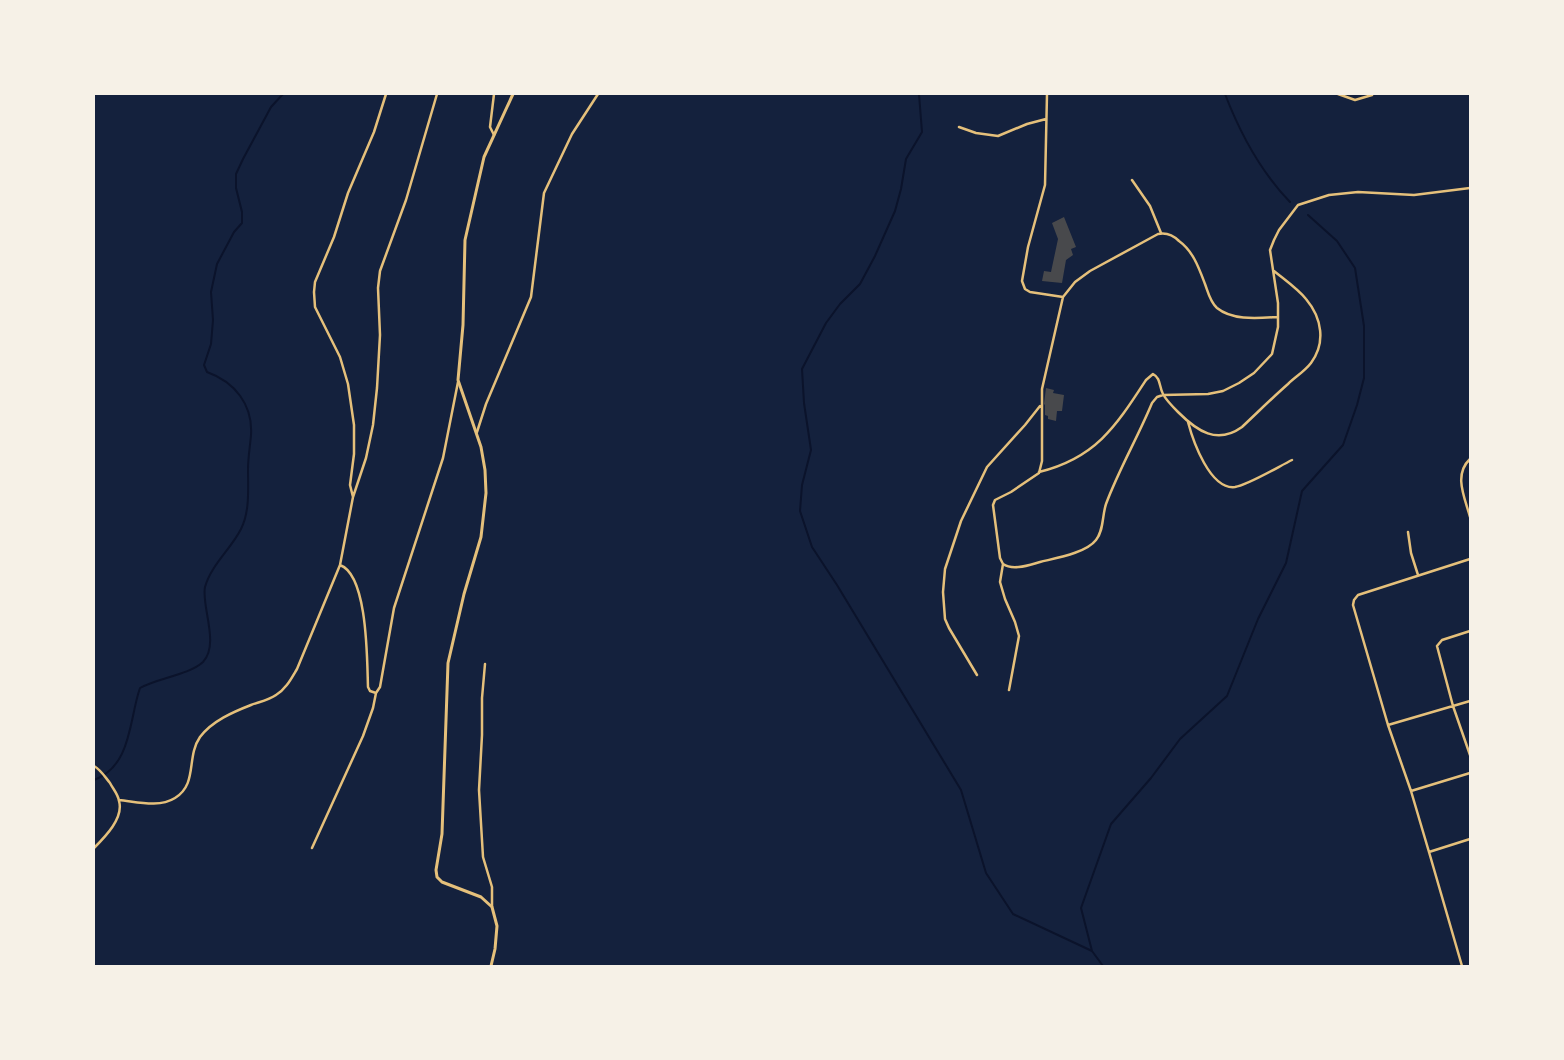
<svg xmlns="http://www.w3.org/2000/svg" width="1564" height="1060" font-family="'Public Sans',sans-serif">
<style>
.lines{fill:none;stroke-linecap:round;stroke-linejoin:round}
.stream{stroke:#0b132b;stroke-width:2}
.building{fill:#48494c}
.minor{stroke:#e5c07b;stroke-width:2.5}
.tertiary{stroke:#e5c07b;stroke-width:3}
</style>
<rect width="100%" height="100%" fill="#14213d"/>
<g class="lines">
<path class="stream" d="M919,94L922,132L906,159L901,189L895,211L875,256L860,284L840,304L826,323L802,369L804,403L811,450L802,485L800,511L812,547L837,585L961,790L986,873L1013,914L1092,951
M1225,94C1240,133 1261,172 1290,202
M94,780C132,766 129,719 140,688C157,678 189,675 203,662C220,644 201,606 205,587C211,565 231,549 241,529C250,511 248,489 248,469C248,458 250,447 251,435C253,405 235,382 207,372L204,365L211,344L213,320L211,292L217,264L234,232L242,223V212L236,188V174L243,159L271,107L283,94
M1103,966L1092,951L1081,908L1111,824L1151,778L1180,739L1227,696L1258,619L1286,563L1302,491L1343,445L1357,405L1364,378V326L1355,268L1337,241L1308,215"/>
</g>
<path class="building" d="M1064,217L1076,247L1071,249L1073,255L1066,260L1062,283L1042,281L1044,271L1051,272L1058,239L1052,223Z
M1046,388L1054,390L1053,393L1064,395L1062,411H1057L1056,421L1048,419V416L1045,415V405L1044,404Z"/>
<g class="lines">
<path class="minor" d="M1047,94L1045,185L1028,247L1022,281L1025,289L1030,292L1063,297
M1338,94L1355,100L1372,95
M959,127L976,133L998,136L1027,124L1046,119
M494,135L490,127L494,94
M1132,180L1150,206L1161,233
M1278,317C1259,318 1233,321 1217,308C1210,302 1208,292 1205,284C1199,268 1193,251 1179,241C1173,235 1167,232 1158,234L1090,271L1075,282L1063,297L1042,389V461L1039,473L1011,492L995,500L993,505L1000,558L1003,564C1013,571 1029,565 1040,562C1056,558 1086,553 1096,540C1104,530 1102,516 1106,504C1119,469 1138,437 1152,403L1157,397L1163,395L1208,394L1223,391L1239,383L1254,373L1272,354L1278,327V303L1270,250L1274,240L1279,230L1298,205L1329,195L1358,192L1414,195L1470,188
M1188,422C1193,441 1210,490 1235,487C1248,485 1278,467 1292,460
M477,432L486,404L531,297L544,193L572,134L598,94
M1470,459C1453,475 1465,498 1470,517
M1039,472C1096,458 1116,426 1146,380L1153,374C1161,378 1159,387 1163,394C1166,400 1173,407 1178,412C1197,431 1217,445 1242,427C1257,413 1272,398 1288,384C1295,377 1304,372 1311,363C1326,343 1322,318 1306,299C1298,289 1285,280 1274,271
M353,497L350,485L354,454V425L348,384L340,357L315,307L314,292L315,282L334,237L348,193L374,132L386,94
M1408,532L1411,553L1418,575
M1003,564L1000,582L1005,599L1015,622L1019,636L1009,690
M340,565C368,575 367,661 368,687L370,691L376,693L380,687L394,608L443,458L458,382
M1470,631L1442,640L1437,646L1453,706L1470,755
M485,664L482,698V735L479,790L483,857L492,887V907
M977,675L949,628L945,619L943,592L945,569L961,521L987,467L1025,425L1040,406
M1388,725L1470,701
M94,766C101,770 105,777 110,783C113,789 118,794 119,801C124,818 105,837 94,848
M1411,791L1470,773
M119,800C138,802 159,808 175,798C198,784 186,757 200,737C212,721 233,712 251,705C259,702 269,700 276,695C286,689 291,679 297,669L340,565L353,497L366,458L373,425L377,388L380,335L378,288L380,271L406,200L437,94
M312,848L363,736L373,708L376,693
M1429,852L1470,839
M1462,966L1429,852L1411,791L1388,725L1353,605L1354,600L1358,595L1470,559"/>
<path class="tertiary" d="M491,966L495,949L497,926L492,907L481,897L442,882L437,877L436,870L442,834L448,663L464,594L481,537L486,493L485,470L481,447L458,380L463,325L465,240L484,157L513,94"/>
</g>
<rect width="1564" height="1060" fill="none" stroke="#f6f1e7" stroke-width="190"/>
</svg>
